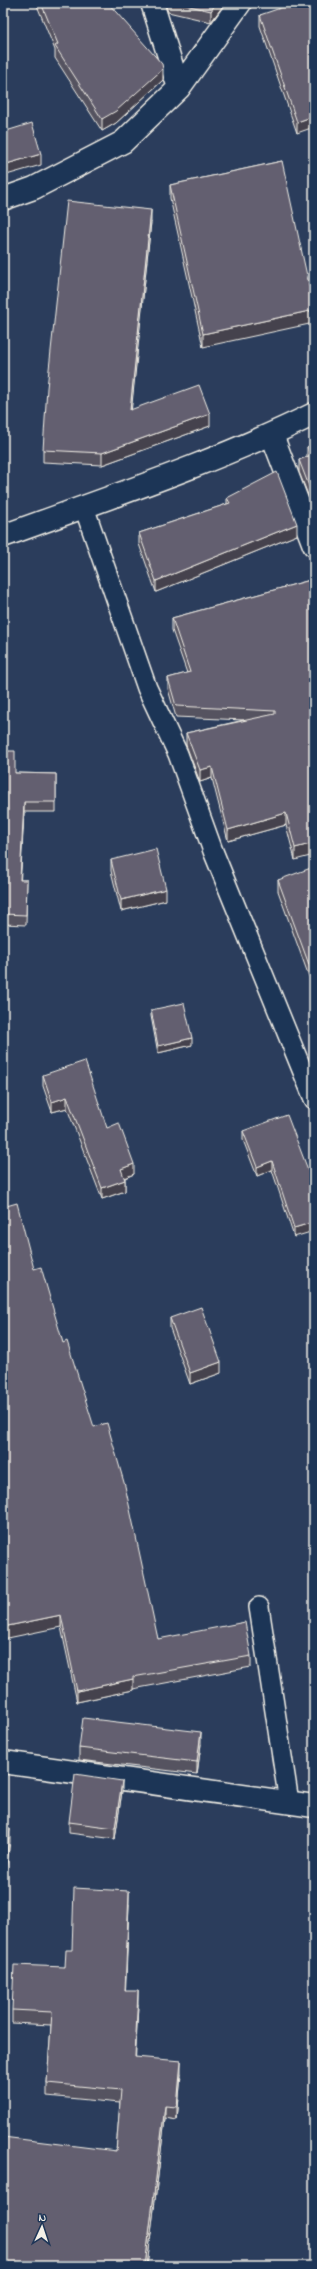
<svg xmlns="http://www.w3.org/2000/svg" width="317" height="2269" font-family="'Indie Flower',sans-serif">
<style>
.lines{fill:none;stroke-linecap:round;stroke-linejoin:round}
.lane-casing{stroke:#f4f1e8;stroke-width:22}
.street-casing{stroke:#f4f1e8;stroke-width:25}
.lane{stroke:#1d3557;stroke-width:19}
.street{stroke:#1d3557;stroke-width:22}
.wall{fill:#555260;stroke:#f4f1e8}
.shaded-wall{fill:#45424e;stroke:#f4f1e8}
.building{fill:#635f70;stroke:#f4f1e8}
</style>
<rect width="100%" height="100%" fill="#2b3d5c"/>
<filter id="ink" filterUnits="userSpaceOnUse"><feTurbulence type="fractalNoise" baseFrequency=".025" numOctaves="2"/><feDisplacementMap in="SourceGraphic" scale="8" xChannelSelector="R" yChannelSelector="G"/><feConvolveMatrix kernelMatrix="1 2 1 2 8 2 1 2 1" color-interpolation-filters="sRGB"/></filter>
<g filter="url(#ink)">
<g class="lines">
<g class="lane-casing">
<path id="lane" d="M84,507L147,688L178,754L213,851L314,1099
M259,1607L289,1802"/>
</g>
<g class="street-casing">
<path id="street" d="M152,3L179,88
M3,199L34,188L123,142L179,88L240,3
M272,435L314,545
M3,536C107,498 214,463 314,414
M3,1762L314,1806"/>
</g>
<use href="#lane" class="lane"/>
<use href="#street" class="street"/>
</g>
<path class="wall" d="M36,3H108L163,80L116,123L102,131L55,58V50Z
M127,3H140V6Z
M165,3H225L211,22L168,12Z
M314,3L297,133L260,26V15Z
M282,161L203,347L170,198V185Z
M151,222L131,410L210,426L102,465L43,462V450Z
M314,444V510L299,472V460L307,457V447Z
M227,498L297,535L156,592L139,544V533L227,504Z
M314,579L295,860L286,825L228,841L212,778L200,782L186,745V733L244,720L176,717L168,689V678L187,673L172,630V618Z
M3,751L15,773L56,774V812H24L20,880H27L26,925L3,924Z
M111,860L166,900L121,911L111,871Z
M314,875V980L311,982L278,891V880Z
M151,1010L192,1045L158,1053L151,1016Z
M43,1075L107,1128L134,1174L125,1178V1191L102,1199L67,1108L52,1112L43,1086Z
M243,1131L310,1175L294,1237L272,1170L257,1176L243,1140Z
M34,1269L63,1343L158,1639L251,1656V1667L133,1689V1690L77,1702L61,1627Z
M170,1318L221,1373L190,1384L170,1328Z
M201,1744L197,1774L79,1760V1748Z
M122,1791L115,1839L69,1833V1822Z
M129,1904L125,1991L138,2004L135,2057L181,2074L177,2120L165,2118L147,2266H3L116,2151L120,2103L47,2096V2083L51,2025L12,2023V2010L65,1967L72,1950Z"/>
<path class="shaded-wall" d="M216,3H225L211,22V11Z
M163,69V80L116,123L102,131V119Z
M314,116V127L297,133V122Z
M41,154V165L3,176V165Z
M151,210V222L130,423V410Z
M314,310V323L203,347V334Z
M210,414V426L102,465V453Z
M297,524V535L156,592V581Z
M212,767V778L200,782V770Z
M24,802V812L20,890V880Z
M286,813V825L228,841V830Z
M314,843V855L295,860V848Z
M166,889V900L121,911V900Z
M314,969V980L311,982V970Z
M192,1038V1045L158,1053V1046Z
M67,1097V1108L52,1112V1102Z
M272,1161V1170L257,1176V1167Z
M134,1164V1174L121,1179V1169Z
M125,1180V1191L102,1199V1188Z
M314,1222V1231L294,1237V1228Z
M221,1362V1373L190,1384V1373Z
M61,1615V1627L3,1639V1627Z
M133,1679V1690L77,1702V1691Z
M201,1732V1744L197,1774V1762Z
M122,1781V1791L115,1839V1828Z
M10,1829V1842L3,1896V1883Z
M129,1891V1904L125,2003V1991Z
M138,1991V2004L135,2070V2057Z
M181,2061V2074L177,2120V2107Z
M165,2106V2118L147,2266H145Z"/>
<path class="building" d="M41,3H108L162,64L163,69L116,111L102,119L55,46L58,44Z
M177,3H216L211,11Z
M295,3H314V116L297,122L260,15Z
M32,123L41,154L3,165V132Z
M282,161L314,308V310L203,334L170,185Z
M67,201L151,210L130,410L199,385L210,414L102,453L43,450L47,388Z
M314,444V499L299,460L311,455L307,447Z
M277,472L297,524L156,581L139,533L230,503L227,498Z
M314,579V843L295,848L286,813L228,830L212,767L200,770L186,733L275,714V711L176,706L168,678L190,672L172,618Z
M3,751H15V773L56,774V802H24L20,880H27L26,915L3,914Z
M156,849L166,889L121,900L111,860Z
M311,868L314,875V969L311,970L278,880Z
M184,1003L192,1038L158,1046L151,1010Z
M85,1061L107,1128L119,1123L134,1164L121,1169L125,1180L102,1188L67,1097L52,1102L43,1075Z
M287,1115L310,1175L314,1174V1222L294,1228L272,1161L257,1167L243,1131Z
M17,1203L34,1269L41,1267L63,1343L67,1341L94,1427L107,1423L125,1486L158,1639L245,1622L251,1656L133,1677V1679L77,1691L61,1615L3,1627V1207Z
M201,1307L221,1362L190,1373L170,1318Z
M83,1718L201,1732L197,1762L79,1748Z
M75,1774L122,1781L115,1828L69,1822Z
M3,1828L10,1829L3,1883Z
M74,1888L129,1891L125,1991H138L135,2057L181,2061L177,2107L165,2106L145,2266H3V2137L116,2151L121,2090L47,2083L52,2012L12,2010L14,1965L65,1967L66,1950H72Z"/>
</g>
<rect width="317" height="2269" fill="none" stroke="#1d3557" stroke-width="16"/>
<rect x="8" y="8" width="301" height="2253" fill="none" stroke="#f4f1e8" stroke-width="1.5" filter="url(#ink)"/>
<g transform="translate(42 2227) rotate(3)" stroke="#1d3557" stroke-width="3" paint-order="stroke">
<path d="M0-3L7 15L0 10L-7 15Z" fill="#f4f1e8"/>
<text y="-6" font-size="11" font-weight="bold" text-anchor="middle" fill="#f4f1e8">N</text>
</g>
</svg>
